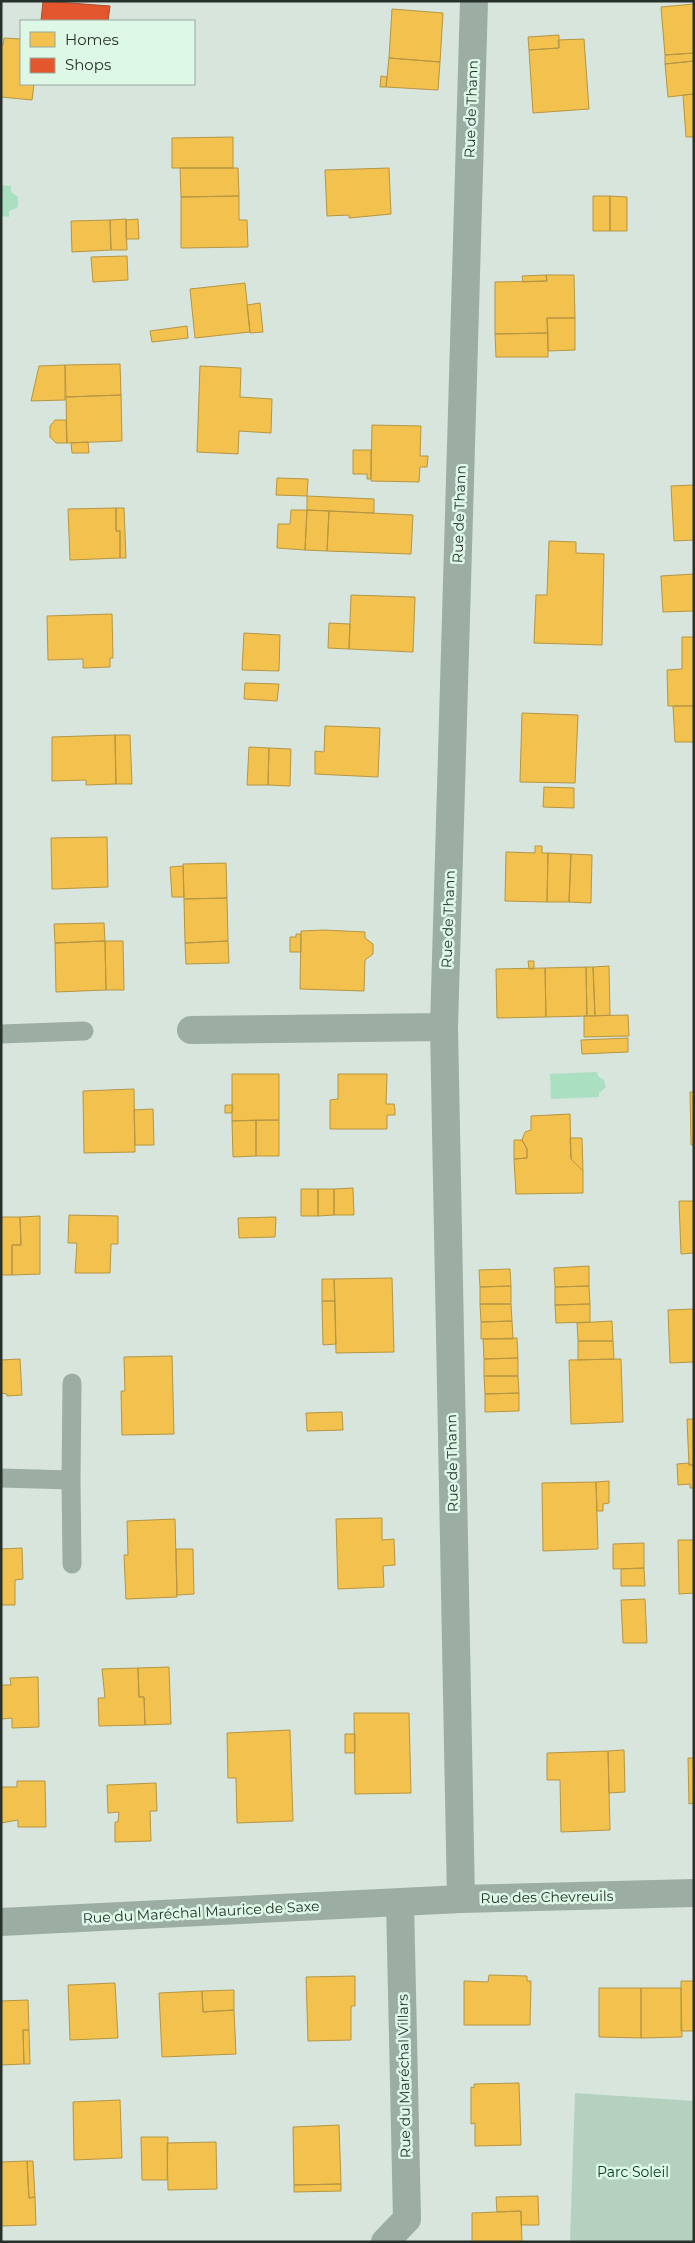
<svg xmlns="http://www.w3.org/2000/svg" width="695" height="2243" font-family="Montserrat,sans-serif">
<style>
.green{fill:#b4d1bf}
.water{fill:#aadfc1}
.homes{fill:#f2c14e;stroke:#b59644}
.shops{fill:#e4572e;stroke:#ab4c2d}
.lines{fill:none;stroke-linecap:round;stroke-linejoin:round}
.lane{stroke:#9cada3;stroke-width:19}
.street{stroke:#9cada3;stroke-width:28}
.labels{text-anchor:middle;stroke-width:5;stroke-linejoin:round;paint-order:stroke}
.street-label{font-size:14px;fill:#27312b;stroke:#def8e8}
.park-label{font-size:14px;fill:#003b23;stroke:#def8e8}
</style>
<rect width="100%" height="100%" fill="#d7e5dc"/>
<path class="green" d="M575,2093L694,2101V2242H570Z"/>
<path class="water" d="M1,185L11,186V192L18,197V207L9,211V217L1,216Z
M597,1072L598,1076L604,1080L606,1087L599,1093V1097L551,1099L550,1074Z"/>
<path class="homes" d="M694,4V53L665,55L661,7Z
M392,9L443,13L440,62L389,58Z
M559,35V48L529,50L528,37Z
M4,38L21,39V84H34L32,100L1,97V45H3Z
M584,39L589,109L533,113L529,50L559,48L558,40Z
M694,53V61L665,64V55Z
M389,58L440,62L438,90L386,87Z
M694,61V94L668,97L665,64Z
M381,76L387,77L386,87H380Z
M694,94V137H686L683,95Z
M233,137V168H172V138Z
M180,168H238L239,196L181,197Z
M389,168L391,214L349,218V215L327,216L325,170Z
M239,196V220H247L248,247L181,248V197Z
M593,196H610V231H593Z
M610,196L627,197V231H610Z
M126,219L127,250H111L110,220Z
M138,219L139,239H126V220Z
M110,220L111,250L72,252L71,221Z
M127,256L128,280L93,282L91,257Z
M546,275L547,281L523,282L522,276Z
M546,275H574L575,318H547L548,333L495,334V282L547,281Z
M245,283L250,332L195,338L190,289Z
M260,303L263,332L250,333L247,305Z
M547,318H575V350L548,351Z
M187,326L188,338L152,342L150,331Z
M548,333V357H496L495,334Z
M120,364L121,395L66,397L65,365Z
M65,365V400L31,401L39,366Z
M200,366L241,368L240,397L272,399L271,433L239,431L238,454L197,452Z
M121,395L122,441L67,443L66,397Z
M55,420H66L67,443H56L50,437V426Z
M372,425L421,426L420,456H428L427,467H420L419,482L371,481Z
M88,442L89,453H72L71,443Z
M353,450H371V479H367V474H353Z
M277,478L308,479L307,496L276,495Z
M694,485V540L674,541L671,486Z
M307,496L374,499V513L307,510Z
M116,508V531H120V558L70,560L68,509Z
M116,508H124L126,558H120V531H116Z
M291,510H307L305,550L277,548L278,524H290Z
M307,510L329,511L327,551L305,550Z
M329,511L413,515L411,554L327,551Z
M549,541L576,542V553L604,554L602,645L534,643L536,595H547Z
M694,574V611L663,612L661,576Z
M351,595L415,597L413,652L349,649Z
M112,614L113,658H110V667L83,668V659L48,660L47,616Z
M329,623L350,624L349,649L328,648Z
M244,633L280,635L279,671L242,670Z
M682,637H694V706H668L667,670L682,669Z
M245,683L279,684L277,701L244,699Z
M673,706H694V742H675Z
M522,713L578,715L575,783L520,782Z
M325,726L380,728L378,777L315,774V751L324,752Z
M115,735L116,784L86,785V780L52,781V737Z
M115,735H130L132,784H116Z
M249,747L269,748L268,785H247Z
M269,748L291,749L290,786L268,785Z
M544,787L574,788V808L543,807Z
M107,837L108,887L52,889L51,838Z
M535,846H542V853H548L547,902L505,901L506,852L535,853Z
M548,853L571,854L569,902H547Z
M571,854L592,855L591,903L569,902Z
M226,863L227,898L184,899L183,864Z
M183,866L184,897H172L170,867Z
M227,898L228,941L185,943L184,899Z
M104,923L105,941L55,943L54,924Z
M324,930L365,932V938L373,944V954L365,960L364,991L300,989L301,931Z
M296,934H301V952H290V937H296Z
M105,941L106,990L56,992L55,943Z
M105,941H123L124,990H106Z
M228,941L229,963L186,964L185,943Z
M528,961H534V969H529Z
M609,966L610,1015L595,1016L593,967Z
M586,967L587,1016L546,1017L545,968Z
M586,967H593L595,1016H587Z
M545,968L546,1017L497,1018L496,969Z
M628,1015L629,1036L584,1037V1016Z
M628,1038V1052L582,1054L581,1040Z
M232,1074H279V1120L232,1121Z
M338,1074H387L386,1104H394L395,1110V1115H387V1129H330V1100L338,1099Z
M134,1089L135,1152L84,1153L83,1091Z
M690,1092H694V1145H691Z
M225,1105H233L232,1113H225Z
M153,1109L154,1145H135L134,1110Z
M570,1114L571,1159L583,1171V1193L516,1194L514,1159L527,1158V1149L522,1140L525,1132L531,1130V1116Z
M256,1120H279V1156H256Z
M256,1120V1156L233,1157L232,1121Z
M570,1138H582L583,1171L571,1159Z
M514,1140H522L527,1149V1158L514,1159Z
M353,1188L354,1215H334V1189Z
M301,1189H318V1216H301Z
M318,1189H334V1215L318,1216Z
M679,1201H694V1253L681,1254Z
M69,1215L118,1216V1244H111L110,1273H75L77,1243H68Z
M40,1216V1274L12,1275V1245H21L20,1217Z
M1,1217H20L21,1245H12V1275H1Z
M276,1217L275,1237L239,1238L238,1218Z
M589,1266V1286L555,1287L554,1268Z
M510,1269L511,1286L480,1287L479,1270Z
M392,1278L394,1352L336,1353L334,1279Z
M322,1279H334L335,1301H322Z
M511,1286V1304H480V1287Z
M589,1286L590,1304L555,1305V1287Z
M322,1301H335L336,1344L323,1345Z
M480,1304H511L512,1321L481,1322Z
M590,1304V1322L556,1323L555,1305Z
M694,1309V1362L670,1363L668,1310Z
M512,1321L513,1339H481V1322Z
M612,1321L613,1341H578L577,1323Z
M517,1338L518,1358L484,1359L483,1339Z
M578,1341H613L614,1359L578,1360Z
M172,1356L174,1434L122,1435L121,1391H125L124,1357Z
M518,1358V1376H484V1359Z
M20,1359L22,1395L7,1396V1394L1,1393V1360Z
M621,1359L623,1422L571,1424L569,1360Z
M484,1376H518L519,1393L485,1394Z
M519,1393V1411L485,1412V1394Z
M342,1412L343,1430L307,1431L306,1413Z
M687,1419H694V1465H689Z
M689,1463V1465H694V1488H690V1484L678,1485L677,1464Z
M609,1481V1503L603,1504V1511H597L596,1482Z
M596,1482L598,1549L543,1551L542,1483Z
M382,1518V1540L394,1539L395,1565L383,1566L384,1587L338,1589L336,1519Z
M175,1519L177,1597L126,1599L124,1555H128L127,1521Z
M678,1540H694V1593L679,1594Z
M644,1543V1568L613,1569V1544Z
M22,1548L23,1579L15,1580V1605H1V1549Z
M176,1549H193L194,1594L177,1595Z
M644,1568L645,1586H621V1569Z
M645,1599L647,1643H623L621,1600Z
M169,1667L171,1724L145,1725L144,1697H139L138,1668Z
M138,1668L139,1697H144L145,1725L99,1726L98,1698H105L102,1669Z
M38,1677L39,1727L12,1728V1718L2,1719L1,1720V1685H11L10,1678Z
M354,1713H409L411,1793L355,1794Z
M290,1730L293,1821L237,1823L236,1778H228L227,1733Z
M345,1734H355V1753H345Z
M624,1750L625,1792L609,1793L608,1751Z
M608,1751L610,1830L561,1832L560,1780H547V1753Z
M688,1758H694V1803L689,1804Z
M17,1781H45L46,1827H18V1820L1,1823V1787H17Z
M156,1783L157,1811H150L151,1841L115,1842V1822H118L119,1812L108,1813L107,1785Z
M489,1975L527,1976V1981H531L530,2025H464V1981L488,1982Z
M355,1976V2006H351V2040L308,2041L306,1977Z
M681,1981H694V2031H681Z
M115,1983L118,2038L70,2040L68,1985Z
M599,1988H641V2038L599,2037Z
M641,1988H681L682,2037L641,2038Z
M234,1990V2010L203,2012L202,1991Z
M202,1991L203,2012L234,2010L236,2054L162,2057L159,1993Z
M28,2000L29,2030H23L24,2064L1,2065V2001Z
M23,2030H29L30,2064H24Z
M519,2083L521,2145L475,2146V2123L471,2124V2087L474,2088V2084Z
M120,2100L122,2158L74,2160L73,2102Z
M339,2125L341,2184L294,2185L293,2127Z
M141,2137H168L167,2180H142Z
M216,2142L217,2189L168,2190L167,2143Z
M27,2161H33L35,2197L29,2198Z
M27,2161L29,2198L35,2197L36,2225L1,2226V2162Z
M341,2184V2191L294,2192V2185Z
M538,2196L539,2225H521V2211L497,2212L496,2197Z
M521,2211L522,2242H472V2213Z"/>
<path class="shops" d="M43,1L110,6L108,21H41Z"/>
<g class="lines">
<path class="lane" d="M1,1034L84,1031
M1,1478L71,1480L72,1564
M71,1480L72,1383"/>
<path class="street" d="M191,1030L444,1027
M461,1899L444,1027L474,1
M1,1922L461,1899L694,1893
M385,2242L407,2219L400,1902"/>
</g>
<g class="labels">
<g class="street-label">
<text transform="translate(471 109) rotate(-88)" y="5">Rue de Thann</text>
<text transform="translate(459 514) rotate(-88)" y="5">Rue de Thann</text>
<text transform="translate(448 919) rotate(-88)" y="5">Rue de Thann</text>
<text transform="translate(452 1463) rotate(-91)" y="5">Rue de Thann</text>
<text transform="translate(547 1897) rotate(-1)" y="5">Rue des Chevreuils</text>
<text transform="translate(201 1912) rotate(-3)" y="5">Rue du Maréchal Maurice de Saxe</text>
<text transform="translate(404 2076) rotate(-91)" y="5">Rue du Maréchal Villars</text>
</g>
<g class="park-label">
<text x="633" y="2177">Parc Soleil</text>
</g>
</g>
<rect width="695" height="2243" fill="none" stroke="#27312b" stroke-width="5"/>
<rect x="20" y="20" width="175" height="65" fill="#def8e8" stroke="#95a89c"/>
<rect x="30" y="32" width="25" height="15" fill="#f2c14e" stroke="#95a89c"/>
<text x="65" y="45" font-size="15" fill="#27312b">Homes</text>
<rect x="30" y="58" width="25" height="15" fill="#e4572e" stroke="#95a89c"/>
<text x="65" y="70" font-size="15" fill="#27312b">Shops</text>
</svg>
